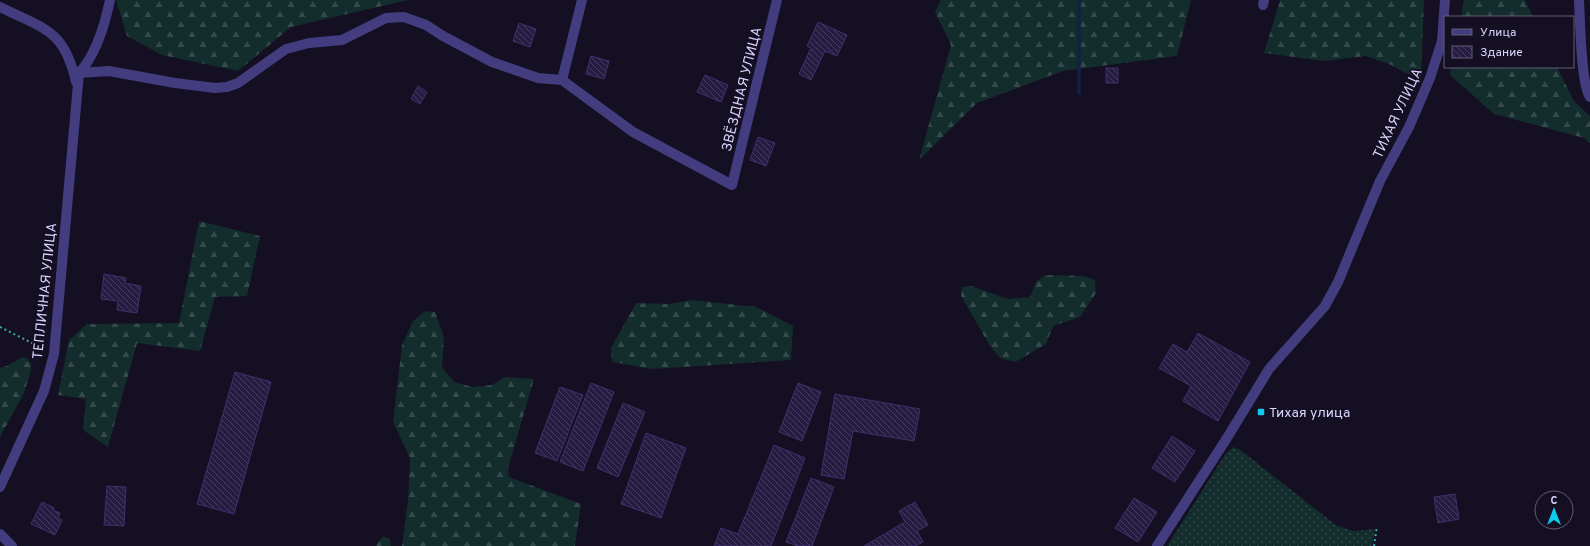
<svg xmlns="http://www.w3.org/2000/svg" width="1590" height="546" font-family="Overpass,sans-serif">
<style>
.grass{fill:url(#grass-dots)}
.forest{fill:url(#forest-firs)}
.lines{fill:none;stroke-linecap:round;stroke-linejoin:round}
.stream{stroke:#112245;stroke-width:3.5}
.building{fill:url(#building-back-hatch);stroke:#3f306d}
.path{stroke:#36aeae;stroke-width:2;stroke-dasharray:2 3;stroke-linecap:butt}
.minor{stroke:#433d7f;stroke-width:10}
.tertiary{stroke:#433d7f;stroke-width:10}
.poi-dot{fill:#0dcbee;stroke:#140f23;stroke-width:1.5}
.labels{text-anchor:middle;stroke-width:3.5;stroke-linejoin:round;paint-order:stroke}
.street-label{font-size:14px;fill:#dad3fd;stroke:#140f23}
.poi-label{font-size:14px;fill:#dad3fd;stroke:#140f23;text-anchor:start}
</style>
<defs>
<pattern id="grass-dots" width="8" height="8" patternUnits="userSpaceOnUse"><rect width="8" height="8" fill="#132c2c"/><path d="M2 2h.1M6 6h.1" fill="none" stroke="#354a4c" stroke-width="1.8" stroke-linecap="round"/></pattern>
<pattern id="forest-firs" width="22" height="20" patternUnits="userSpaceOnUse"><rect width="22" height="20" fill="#132c2c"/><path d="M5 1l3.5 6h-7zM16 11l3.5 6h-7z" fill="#354a4c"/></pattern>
<pattern id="building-back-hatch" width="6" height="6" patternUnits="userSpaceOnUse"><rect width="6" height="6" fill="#261c42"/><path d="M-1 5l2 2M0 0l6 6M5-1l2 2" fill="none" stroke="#453c5e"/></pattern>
</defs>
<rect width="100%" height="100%" fill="#140f23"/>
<path class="grass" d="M1233,447L1239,449L1336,525L1353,531L1375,529L1372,546H1167L1226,453Z"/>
<path class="forest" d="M116,0H408L291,27L238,71L162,55L127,36Z
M941,0H1191L1177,56L1063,71L977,103L919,160L951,45L935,12Z
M1280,0H1424L1421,78L1404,72L1389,64L1366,56L1324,61L1264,53Z
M1464,0H1525L1533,17H1461Z
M1451,67H1557L1574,101L1590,116V143L1584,138L1494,114L1450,75Z
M199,221L260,236L247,296L215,297L200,351L137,343L108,447L83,430L86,399L58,395L69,340L87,324L179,323Z
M1045,275L1084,276L1095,280L1096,293L1080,317L1053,326L1046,344L1015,362L1000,358L990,346L961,296L962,287L971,286L1008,299L1030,297L1036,282Z
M692,300L756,307L793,326L791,360L652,369L612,362L611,348L636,303L669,304Z
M425,311L435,312L444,337L442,367L454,382L473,387L492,385L505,377L534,379L508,468L509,477L581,504L575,546H402L408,500L410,458L393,422L402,345L413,321Z
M22,357L28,359L31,364V371L23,395L0,437V368L7,366Z
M383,536L390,539L391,546H376Z"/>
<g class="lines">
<path class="stream" d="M1079,0V93"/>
</g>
<path class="building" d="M818,22L847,35L837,56L825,51L811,80L799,74L811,48L807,46Z
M519,23L536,29L530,47L513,41Z
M591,56L609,61L604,79L586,74Z
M1106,68H1118V83H1106Z
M705,75L728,85L721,102L697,92Z
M418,86L427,92L420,104L411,99Z
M758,137L775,143L766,166L750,160Z
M104,274L126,278L125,283L141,286L137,313L117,310L118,301L101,299Z
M1198,333L1250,362L1218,421L1183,401L1191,386L1159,368L1173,344L1187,352Z
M235,372L271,382L234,514L197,504Z
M591,383L614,392L583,471L560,462Z
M798,383L821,392L802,441L779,432Z
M560,387L583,395L557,461L535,453Z
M835,394L920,409L914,441L853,431L844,479L821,475Z
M623,403L645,412L618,477L597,468Z
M646,433L686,448L661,518L621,504Z
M1172,436L1195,451L1175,482L1152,468Z
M774,445L805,458L771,546H714L721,528L738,534Z
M811,478L834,487L812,546H798L786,542Z
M107,486L126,487L124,526L104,525Z
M1455,494L1459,519L1438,523L1434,497Z
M1134,498L1157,512L1138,542L1115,528Z
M42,502L54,508L53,510L60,513L58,518L62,520L55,535L31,524Z
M915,502L928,525L917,531L923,542L915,546H864L905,522L899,511Z"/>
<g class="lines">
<path class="path" d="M0,327L44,349
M1374,546L1377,526"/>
<path class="minor" d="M1579,0C1580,18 1581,86 1590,97
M1263,5L1264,0
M0,7C44,29 64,29 76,82
M79,73L109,71L175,83L215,88L227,87L238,83L286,49L309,43L342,40L386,18L404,17L426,25L443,36L492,62L538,78L562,80L633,132L732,185L777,0
M562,80L582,0
M0,487L44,391L54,354L79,73C96,55 105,24 110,0
M0,534L12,546"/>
<path class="tertiary" d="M1157,546L1227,438L1269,369L1325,306L1338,282L1380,181L1409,127L1430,78L1442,41L1445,0"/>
</g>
<rect class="poi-dot" x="1257" y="408" width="8" height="8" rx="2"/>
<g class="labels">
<g class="street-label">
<text transform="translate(741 89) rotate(-76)" y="5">ЗВЁЗДНАЯ УЛИЦА</text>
<text transform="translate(1397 113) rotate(-65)" y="5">ТИХАЯ УЛИЦА</text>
<text transform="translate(44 291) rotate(-84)" y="5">ТЕПЛИЧНАЯ УЛИЦА</text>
</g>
<g class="poi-label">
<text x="1269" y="417">Тихая улица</text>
</g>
</g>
<rect x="1444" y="16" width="130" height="52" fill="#140f23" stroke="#635d7a"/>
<rect x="1452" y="29" width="20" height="6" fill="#433d7f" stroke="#635d7a"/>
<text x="1480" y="36" font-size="12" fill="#dad3fd">Улица</text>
<rect x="1452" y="46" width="20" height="12" fill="url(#building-back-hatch)" stroke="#635d7a"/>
<text x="1480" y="56" font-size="12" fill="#dad3fd">Здание</text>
<g transform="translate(1554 510)"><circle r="19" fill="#140f23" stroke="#635d7a"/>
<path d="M0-3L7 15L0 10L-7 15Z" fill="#0dcbee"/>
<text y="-6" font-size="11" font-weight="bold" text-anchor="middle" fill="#dad3fd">С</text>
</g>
</svg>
